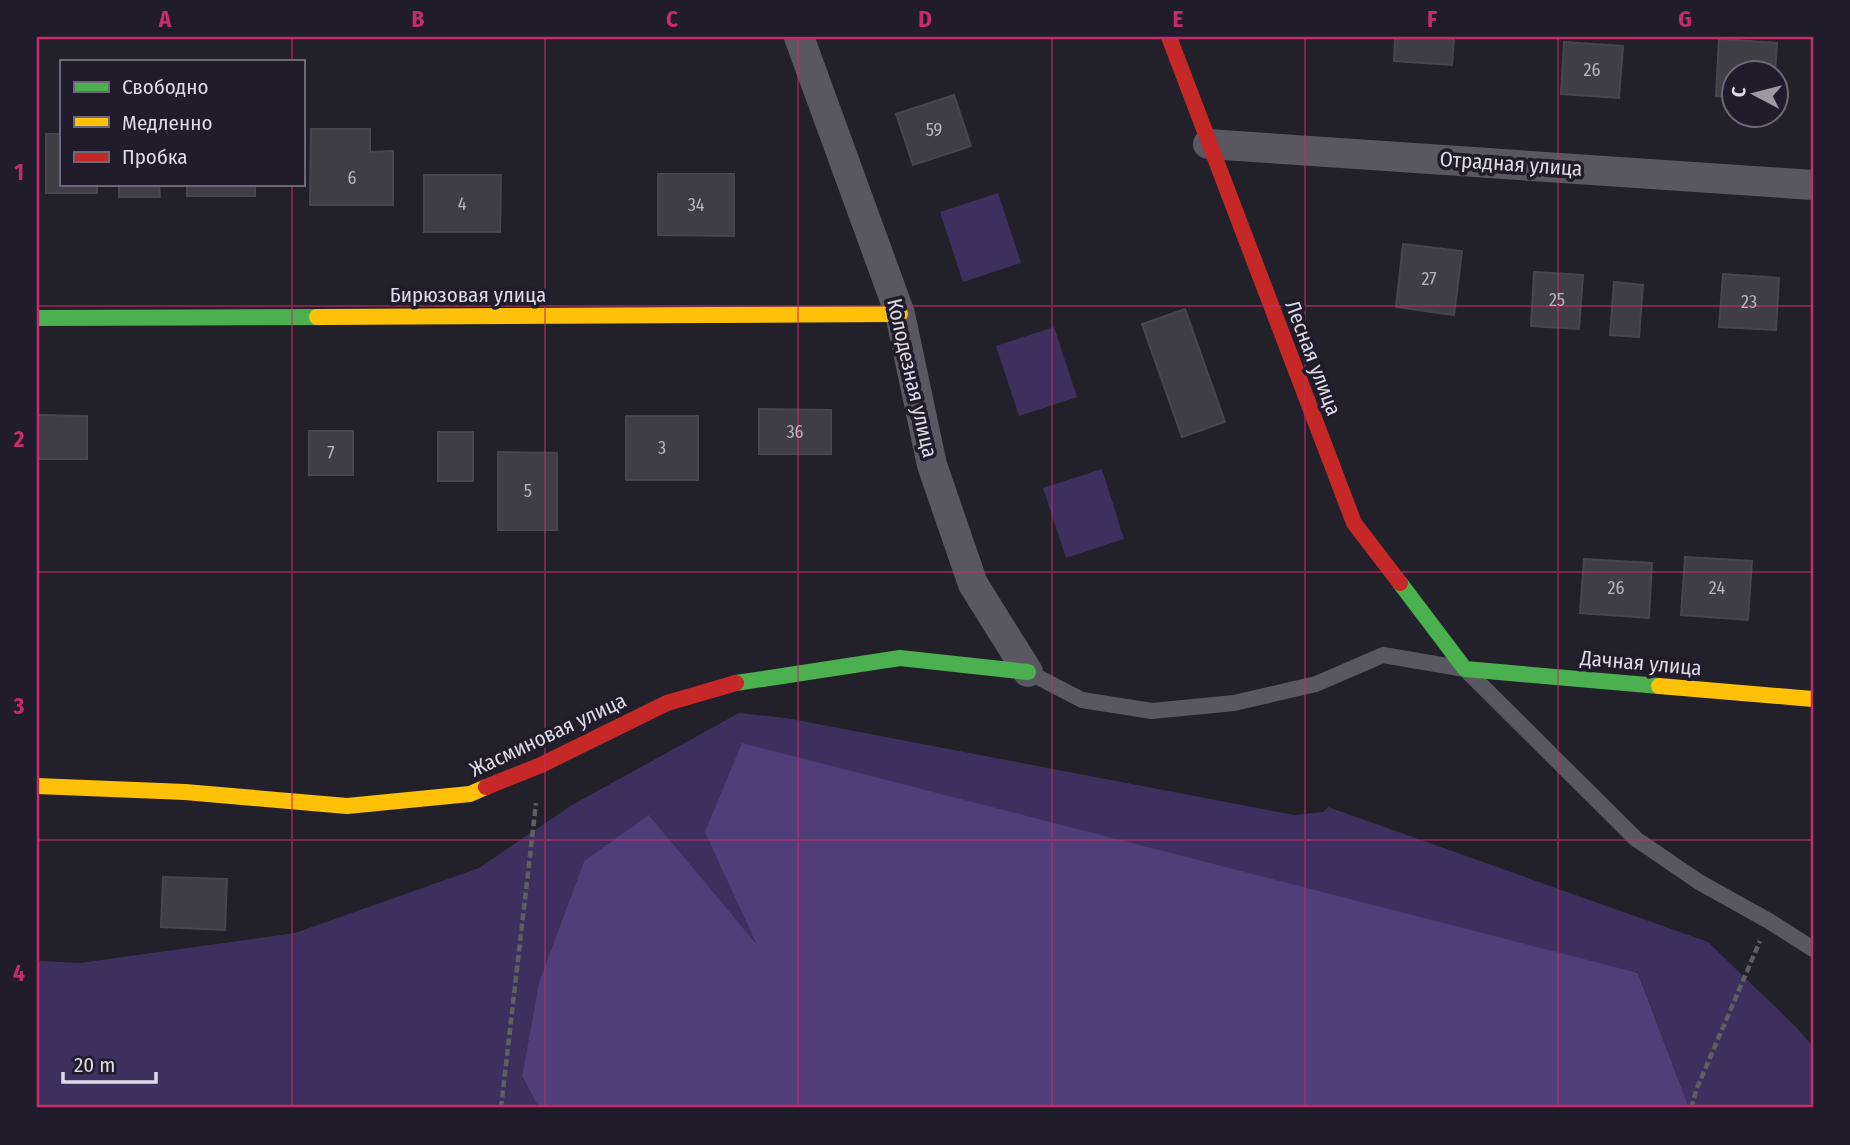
<svg xmlns="http://www.w3.org/2000/svg" width="1850" height="1145" font-family="'Fira Sans Condensed',sans-serif">
<style>
.green{fill:#3e305e}
.forest{fill:#503e78}
.building{fill:#3f3e44;stroke:#48464d;stroke-width:2}
.lines{fill:none;stroke-linecap:round;stroke-linejoin:round}
.path{stroke:#5f5e64;stroke-width:4.5;stroke-dasharray:7 3.5;stroke-linecap:butt}
.lane{stroke:#59575f;stroke-width:16}
.street{stroke:#59575f;stroke-width:30}
.fast{stroke:#4caf50;stroke-width:16}
.slow{stroke:#ffc107;stroke-width:16}
.jam{stroke:#c62828;stroke-width:16}
.grid{fill:none;stroke:#c52c69;stroke-width:2;stroke-opacity:0.55}
.labels{text-anchor:middle;stroke-width:7;stroke-linejoin:round;paint-order:stroke}
.number-label{font-size:18px;fill:#b6b4bd}
.street-label{font-size:21px;fill:#dddbe5;stroke:#201c2c}
.neatline{fill:none;stroke:#c52c69;stroke-width:2.5}
.grid-label{font-size:23px;text-anchor:middle;font-weight:bold;fill:#c52c69}
</style>
<rect width="100%" height="100%" fill="#222028"/>
<path class="green" d="M998,193L1021,263L963,282L940,212Z
M1054,327L1077,397L1019,416L996,346Z
M1102,469L1124,539L1066,558L1043,488Z
M739,713L786,718L1294,815L1323,812L1328,807L1708,942L1797,1028L1813,1047V1108H1689L1638,972L759,949L650,816L584,861L539,982L522,1076L539,1108H37V961L80,963L295,933L479,868L572,805Z"/>
<path class="forest" d="M742,743L1638,973L1689,1108H539L522,1076L539,982L584,861L649,815L757,945L705,832Z"/>
<path class="building" d="M1395,37H1454L1452,65L1394,61Z
M1719,39L1777,43L1775,74H1734V97L1716,96Z
M1564,42L1623,46L1619,98L1561,94Z
M954,95L971,146L913,165L896,114Z
M311,129H370V152L393,151V205H310Z
M46,134H61V184H97V193H46Z
M658,174H734V236L658,235Z
M424,175H501L500,232H424Z
M119,184H159L160,197H119Z
M187,184H255V196H187Z
M1403,244L1462,251L1454,315L1396,307Z
M1534,272L1583,275L1579,329L1531,326Z
M1723,274L1779,278L1776,330L1719,327Z
M1614,282L1643,285L1639,337L1610,335Z
M1185,309L1225,422L1182,437L1142,324Z
M759,409L831,410V454H759Z
M37,415L87,416V459H37Z
M626,416H698V480H626Z
M309,431H353V475H309Z
M438,432H473V481H438Z
M498,452L557,453V530H498Z
M1685,557L1752,561L1748,620L1681,615Z
M1584,559L1652,563L1649,618L1580,613Z
M163,877L227,879L225,930L161,927Z"/>
<g class="lines">
<path class="path" d="M501,1108L536,803
M1691,1108L1697,1088L1760,941"/>
<path class="lane" d="M1028,672L1082,700L1152,711L1234,703L1316,684L1383,655L1465,669L1636,839L1699,882L1769,921L1813,949"/>
<path class="street" d="M799,37L900,314L932,465L973,584L1028,672
M1208,144L1813,185"/>
<path class="fast" d="M37,318L317,317
M1400,583L1465,669L1659,686
M736,683L900,658L1028,672"/>
<path class="slow" d="M317,317L900,314
M1659,686L1813,699
M37,786L185,792L347,806L470,794L486,787"/>
<path class="jam" d="M1169,37L1354,523L1400,583
M486,787L541,765L667,703L736,683"/>
</g>
<path class="grid" d="M292,37V61M545,37V1108M798,37V1108M1052,37V1108M1305,37V1108M1558,37V1108M292,184V1108M37,306H1813M37,572H1813M37,840H1813"/>
<g class="labels">
<g class="number-label">
<text x="1592" y="76">26</text>
<text x="934" y="136">59</text>
<text x="352" y="184">6</text>
<text x="462" y="210">4</text>
<text x="696" y="211">34</text>
<text x="1429" y="285">27</text>
<text x="1557" y="306">25</text>
<text x="1749" y="308">23</text>
<text x="795" y="438">36</text>
<text x="662" y="454">3</text>
<text x="331" y="459">7</text>
<text x="528" y="497">5</text>
<text x="1616" y="594">26</text>
<text x="1717" y="594">24</text>
</g>
<g class="street-label">
<text transform="translate(1511 164) rotate(4)" y="7">Отрадная улица</text>
<text x="468" y="302">Бирюзовая улица</text>
<text transform="translate(1313 358) rotate(69)" y="7">Лесная улица</text>
<text transform="translate(912 378) rotate(77)" y="7">Колодезная улица</text>
<text transform="translate(1641 663) rotate(5)" y="7">Дачная улица</text>
<text transform="translate(548 735) rotate(-25)" y="7">Жасминовая улица</text>
</g>
</g>
<rect width="1850" height="1145" fill="none" stroke="#201c2c" stroke-width="77"/>
<rect x="60" y="60" width="245" height="126" fill="#201c2c" stroke="#6c6876" stroke-width="2"/>
<rect x="74" y="82" width="35" height="10" fill="#4caf50" stroke="#6c6876" stroke-width="2"/>
<text x="122" y="94" font-size="21" fill="#dddbe5">Свободно</text>
<rect x="74" y="117" width="35" height="10" fill="#ffc107" stroke="#6c6876" stroke-width="2"/>
<text x="122" y="130" font-size="21" fill="#dddbe5">Медленно</text>
<rect x="74" y="152" width="35" height="10" fill="#c62828" stroke="#6c6876" stroke-width="2"/>
<text x="122" y="164" font-size="21" fill="#dddbe5">Пробка</text>
<g transform="translate(1755 94) rotate(277)"><circle r="33" fill="#201c2c" stroke="#6c6876" stroke-width="2"/>
<path d="M0-5L12 26L0 18L-12 26Z" fill="#9c9aa3"/>
<text y="-10" font-size="19" font-weight="bold" text-anchor="middle" fill="#dddbe5">С</text>
</g>
<path d="M63 1072v10h93v-10" fill="none" stroke="#dddbe5" stroke-width="3.5"/>
<text x="74" y="1072" font-size="21" fill="#dddbe5" stroke="#201c2c" stroke-width="5" paint-order="stroke">20 m</text>
<rect x="38" y="38" width="1774" height="1068" class="neatline"/>
<g class="grid-label">
<text x="165" y="27">A</text>
<text x="418" y="27">B</text>
<text x="672" y="27">C</text>
<text x="925" y="27">D</text>
<text x="1178" y="27">E</text>
<text x="1432" y="27">F</text>
<text x="1685" y="27">G</text>
<text x="19" y="180">1</text>
<text x="19" y="447">2</text>
<text x="19" y="714">3</text>
<text x="19" y="981">4</text>
</g>
</svg>
